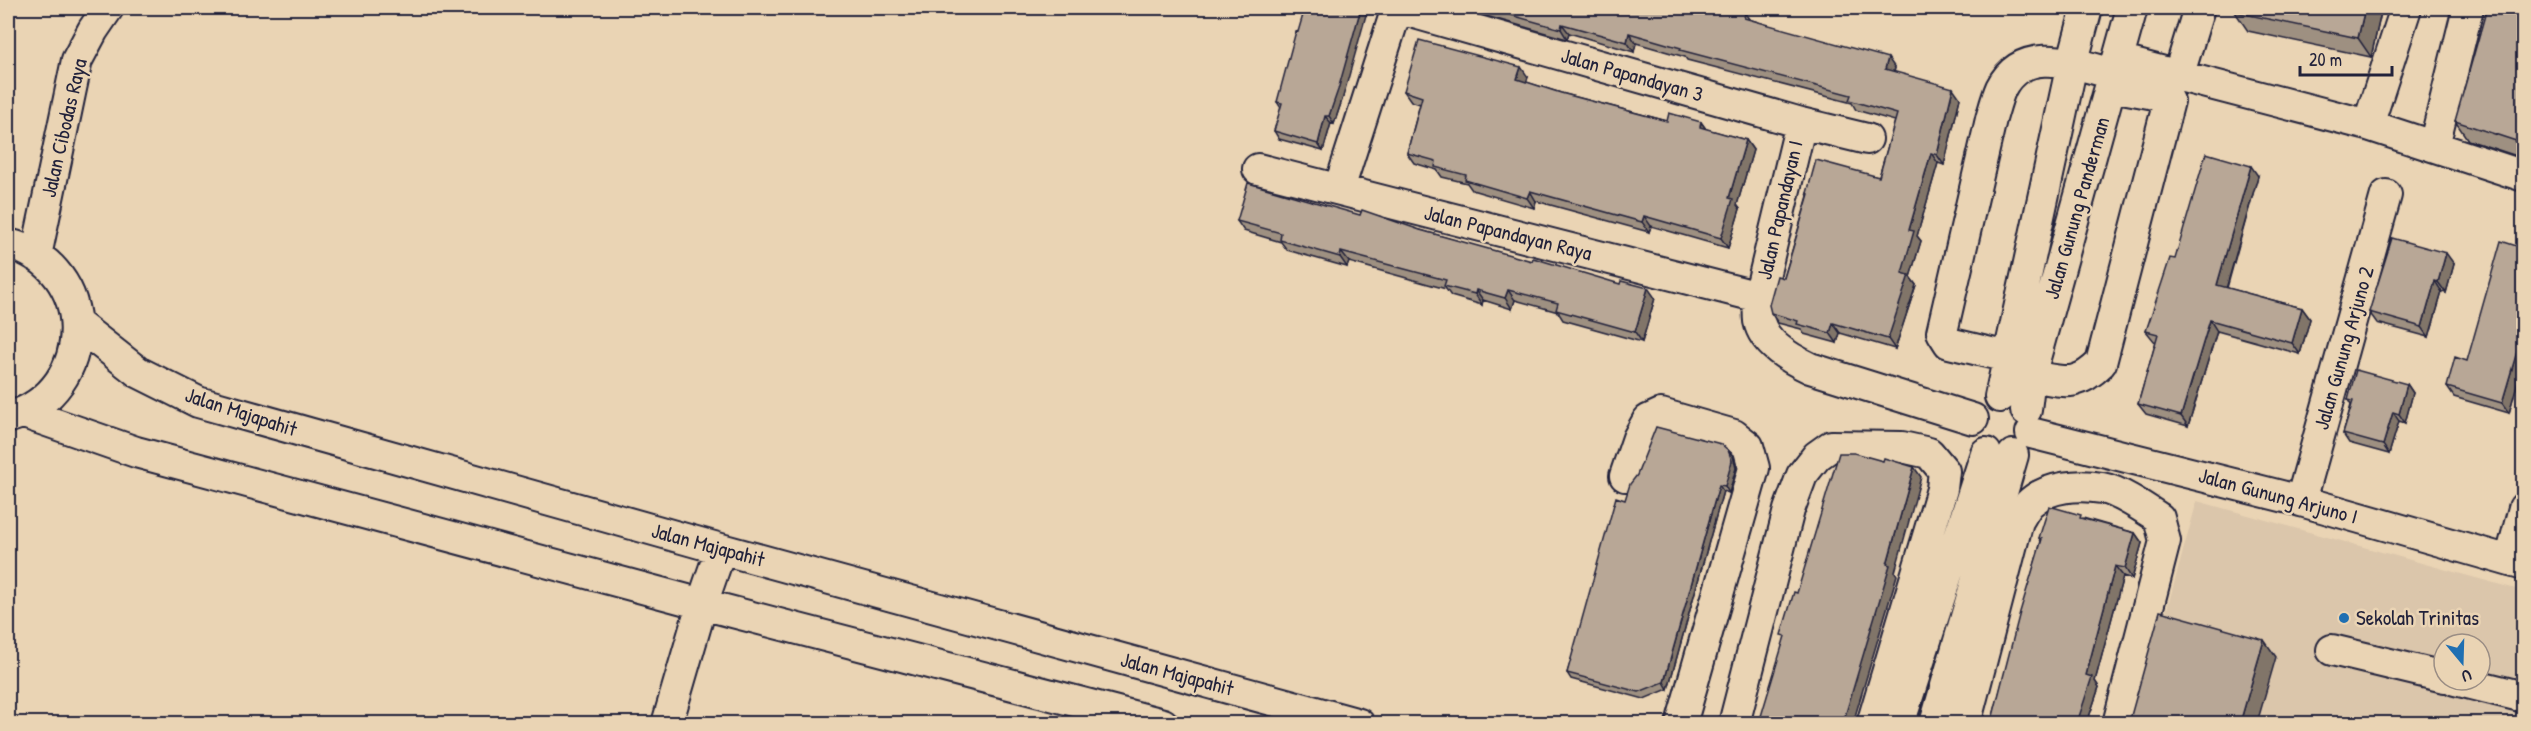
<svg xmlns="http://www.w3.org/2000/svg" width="2531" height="731" font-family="'Patrick Hand',sans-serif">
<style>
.built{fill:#dbc6ab;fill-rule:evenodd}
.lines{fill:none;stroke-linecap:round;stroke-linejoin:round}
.minor-casing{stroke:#22223b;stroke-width:34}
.minor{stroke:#ead4b4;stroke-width:30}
.wall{fill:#9e9081;stroke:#22223b;stroke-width:1.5}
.shaded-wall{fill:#817569;stroke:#22223b;stroke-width:1.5}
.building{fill:#b8a796;stroke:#22223b;stroke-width:1.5}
.poi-dot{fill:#1f6fb2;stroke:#ead4b4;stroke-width:2}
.labels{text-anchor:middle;stroke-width:5;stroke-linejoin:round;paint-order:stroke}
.street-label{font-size:21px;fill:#22223b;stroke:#ead4b4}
.poi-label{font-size:21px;fill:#22223b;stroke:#ead4b4;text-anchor:start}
</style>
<rect width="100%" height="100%" fill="#ead4b4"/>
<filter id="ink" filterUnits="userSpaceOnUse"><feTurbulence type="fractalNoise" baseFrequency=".0167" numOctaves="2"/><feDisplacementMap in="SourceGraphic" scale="12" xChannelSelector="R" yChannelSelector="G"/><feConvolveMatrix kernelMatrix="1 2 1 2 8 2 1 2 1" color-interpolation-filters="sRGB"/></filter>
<g filter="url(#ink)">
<path class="built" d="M2197,501L2523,591V723L2135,724ZM2444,644H2480V680H2444Z"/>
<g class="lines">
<g class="minor-casing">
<path id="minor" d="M1397,8L1801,123L1867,139
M2118,60L2368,125L2524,176
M2178,77L2199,8
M1801,123L1759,297C1759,304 1758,313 1759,321C1764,344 1791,359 1810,368L1973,419
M2368,125L2406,8
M2434,146L2468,8
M1258,169L1759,297
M1339,189L1397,8
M8,244C98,266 98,391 10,417
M36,256L77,60L93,30L108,8
M77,324L138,372L198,402L721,549L1359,724
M2008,357L1949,343L1942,332L1991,119C1994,109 1997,97 2001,88C2024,43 2076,65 2115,74
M2030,376C2064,381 2075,389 2101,363L2169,101L2160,95L2111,86
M2000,397L2072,64L2087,8
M2026,410L2030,376L2132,8
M24,413L136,452L702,604L1163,724
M2031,433L2301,501L2524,565
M1625,476L1638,438L1648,420L1661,414L1734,435L1748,446L1754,468L1681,724
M2301,501L2386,195
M2510,561L2524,508
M2332,650L2444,677
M2455,680L2524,697
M667,724L702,604L721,549
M1734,724L1789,510L1802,475L1817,456L1831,446L1902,447L1929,453L1944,471L1942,489L1872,724
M1899,724L1986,453
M1935,724L2013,455
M1965,724L2018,521C2022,515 2026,506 2031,502C2049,486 2079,484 2102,488C2119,491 2144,508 2159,518L2165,541L2118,724"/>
</g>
<use href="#minor" class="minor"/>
</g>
<path class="wall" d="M1458,8H1725L1745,13L1749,19L1895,68L1894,72L1960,98L1944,165L1938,163L1917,236L1921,241L1910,277L1916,285L1895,349L1840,333L1837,343L1804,334L1801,329L1778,323L1771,313L1784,278L1808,196L1807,193L1879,177L1895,121L1856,110L1852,103L1687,60L1685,57L1636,43L1634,52L1569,33L1567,39Z
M2382,8L2371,57L2248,31L2235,12Z
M2523,8V158L2468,140L2455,121Z
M1528,77L1526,82L1561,93L1667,121L1701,122L1706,129L1746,140L1753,150L1737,205L1740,209L1728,248L1651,226L1649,232L1536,201L1534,208L1472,190L1467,183L1442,177L1437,170L1414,163L1407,153L1420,104L1411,101L1404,91Z
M1343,97L1334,124L1331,123L1323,151L1279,139L1274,131L1281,108L1277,102Z
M2258,176L2227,288L2302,308L2310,319L2300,354L2217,331L2188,426L2146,414L2138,404L2156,342L2154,341L2146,331L2175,259Z
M1360,215L1420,230L1655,298L1642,342L1563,320L1558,312L1515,300L1512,309L1483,300L1482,305L1451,296L1446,289L1349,262L1347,267L1287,250L1281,242L1244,231L1237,221Z
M2523,248V363L2509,413L2454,397L2447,387L2467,361Z
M2454,264L2446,293L2442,292L2429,337L2377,323L2369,312Z
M2407,384L2413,393L2405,423L2399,421L2389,454L2349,443L2343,434L2351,405L2348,400Z
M1728,450L1733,456L1736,468L1729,493L1723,491L1668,689L1644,699L1571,679L1567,673L1625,500Z
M2083,518L2135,533L2142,543L2132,579L2123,576L2095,681L2099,687L2087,723H1986L1992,720L2041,541L2039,538Z"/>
<path class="shaded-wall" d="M1361,8H1368L1343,97L1334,124L1329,116Z
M2365,8H2382L2371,57L2358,38Z
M1562,24L1569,33L1567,39L1561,29Z
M1629,33L1636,43L1634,52L1627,42Z
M1888,58L1895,68L1892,79L1885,69Z
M1521,67L1528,77L1524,89L1517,79Z
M1953,88L1960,98L1944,165L1937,155Z
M1325,116L1331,123L1323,151L1318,144Z
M1701,122L1708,132L1700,127Z
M1746,140L1753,150L1737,205L1740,209L1728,248L1721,238L1729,198Z
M1931,153L1938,163L1917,236L1921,241L1910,277L1916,285L1895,349L1888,339L1902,273L1909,230Z
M2251,166L2258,176L2224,296L2217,285Z
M1530,191L1536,201L1534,208L1527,198Z
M1644,216L1651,226L1649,232L1642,222Z
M1341,252L1349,262L1347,267L1340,257Z
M2446,253L2454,264L2446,293L2438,282Z
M2435,281L2442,292L2429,337L2422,327Z
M1648,288L1655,298L1642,342L1635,332Z
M1476,290L1483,300L1482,305L1475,294Z
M1508,290L1515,300L1512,309L1505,298Z
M2302,308L2310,319L2300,354L2292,343Z
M2210,320L2217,331L2188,426L2181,416Z
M1833,323L1840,333L1837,343L1830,333Z
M2523,331V363L2509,413L2502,403Z
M2407,384L2413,393L2405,423L2399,414Z
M2393,412L2399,421L2389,454L2383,445Z
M1728,450L1733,456L1736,468L1729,493L1725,486Z
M1914,467L1921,477L1895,572L1897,575L1853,723H1843Z
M1719,485L1723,491L1668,689L1664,682Z
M2135,533L2142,543L2132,579L2125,568Z
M2115,566L2123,576L2095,681L2099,687L2087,723H2077L2086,675Z
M2264,640L2276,657L2257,723H2240Z"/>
<path class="building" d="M1305,8H1361L1338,90L1329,116H1325L1318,144L1274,131L1282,103L1277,102L1296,31L1298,32Z
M1486,8H1725L1745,13L1744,18L1888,58L1885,69L1953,88L1937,155L1931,153L1909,230L1914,231L1902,273L1909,275L1888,339L1833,323L1830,333L1797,324L1798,321L1771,313L1769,305L1777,276L1784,278L1809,194L1807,193L1816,160L1879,177L1897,114L1849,100L1851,95L1680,50L1681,48L1629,33L1627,42L1562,24L1561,29Z
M2236,8H2365L2358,38L2235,12Z
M2487,8H2523V147L2516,141L2455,121Z
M1419,40L1521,67L1517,79L1561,93L1667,121L1669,113L1701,122L1700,127L1746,140L1729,198L1733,199L1721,238L1644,216L1642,222L1530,191L1527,198L1465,180L1466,175L1435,167L1436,161L1407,153L1422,97L1404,91Z
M2206,153L2251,166L2217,285L2302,308L2292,343L2210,320L2181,416L2138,404L2158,334L2146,331L2170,258L2175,259Z
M1248,183L1360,215L1362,210L1420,230L1532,261L1533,258L1620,284L1621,281L1648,288L1635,332L1556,310L1558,303L1508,290L1505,298L1476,290L1475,294L1444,286L1446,280L1341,252L1340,257L1280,240L1281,233L1237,221Z
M2392,238L2446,253L2438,282L2435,281L2422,327L2369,312Z
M2501,241L2523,248V331L2502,403L2447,387L2455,357L2467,361Z
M2356,370L2407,384L2399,414L2393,412L2383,445L2343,434L2353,401L2348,400Z
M1656,427L1721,444L1728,450L1732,461L1725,486L1719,485L1664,682L1639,692L1567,673L1616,497L1625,500L1630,484L1637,475Z
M1839,453H1854L1883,461L1884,458L1914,467L1887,564L1890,565L1843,723H1759L1785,636L1781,635L1794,592L1797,593Z
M2049,506L2081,515L2080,518L2135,533L2125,568L2115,566L2086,675L2092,677L2077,723H1986L1987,718L1992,720L2020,612L2042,539L2039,538Z
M2160,611L2264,640L2240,723H2129Z"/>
</g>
<circle class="poi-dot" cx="2344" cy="618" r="6"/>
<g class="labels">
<g class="street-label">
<text transform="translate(1632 75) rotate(16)" y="7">Jalan Papandayan 3</text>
<text transform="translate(64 128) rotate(-77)" y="7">Jalan Cibodas Raya</text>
<text transform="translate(2077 208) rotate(-74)" y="7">Jalan Gunung Panderman</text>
<text transform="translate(1780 210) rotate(-77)" y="7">Jalan Papandayan I</text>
<text transform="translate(1508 233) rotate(14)" y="7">Jalan Papandayan Raya</text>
<text transform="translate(2344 348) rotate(-74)" y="7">Jalan Gunung Arjuno 2</text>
<text transform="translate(241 412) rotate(18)" y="7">Jalan Majapahit</text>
<text transform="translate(2278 496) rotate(15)" y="7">Jalan Gunung Arjuno I</text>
<text transform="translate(708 545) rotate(15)" y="7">Jalan Majapahit</text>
<text transform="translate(1177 674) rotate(15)" y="7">Jalan Majapahit</text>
</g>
<g class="poi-label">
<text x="2356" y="625">Sekolah Trinitas</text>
</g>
</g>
<rect width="2531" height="731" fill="none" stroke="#ead4b4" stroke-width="30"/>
<rect x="15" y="15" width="2501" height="701" fill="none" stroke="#22223b" stroke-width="2" filter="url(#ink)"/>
<g transform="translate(2462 662) rotate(161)"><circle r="28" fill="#ead4b4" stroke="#9a8d84" stroke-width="1.5"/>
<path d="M0-4.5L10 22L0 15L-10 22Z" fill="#1f6fb2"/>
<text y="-9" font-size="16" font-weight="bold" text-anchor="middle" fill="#22223b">U</text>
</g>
<path d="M2300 66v9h92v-9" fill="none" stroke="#22223b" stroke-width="3"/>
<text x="2309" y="66" font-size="18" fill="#22223b" stroke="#ead4b4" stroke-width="4.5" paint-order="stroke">20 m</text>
</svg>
